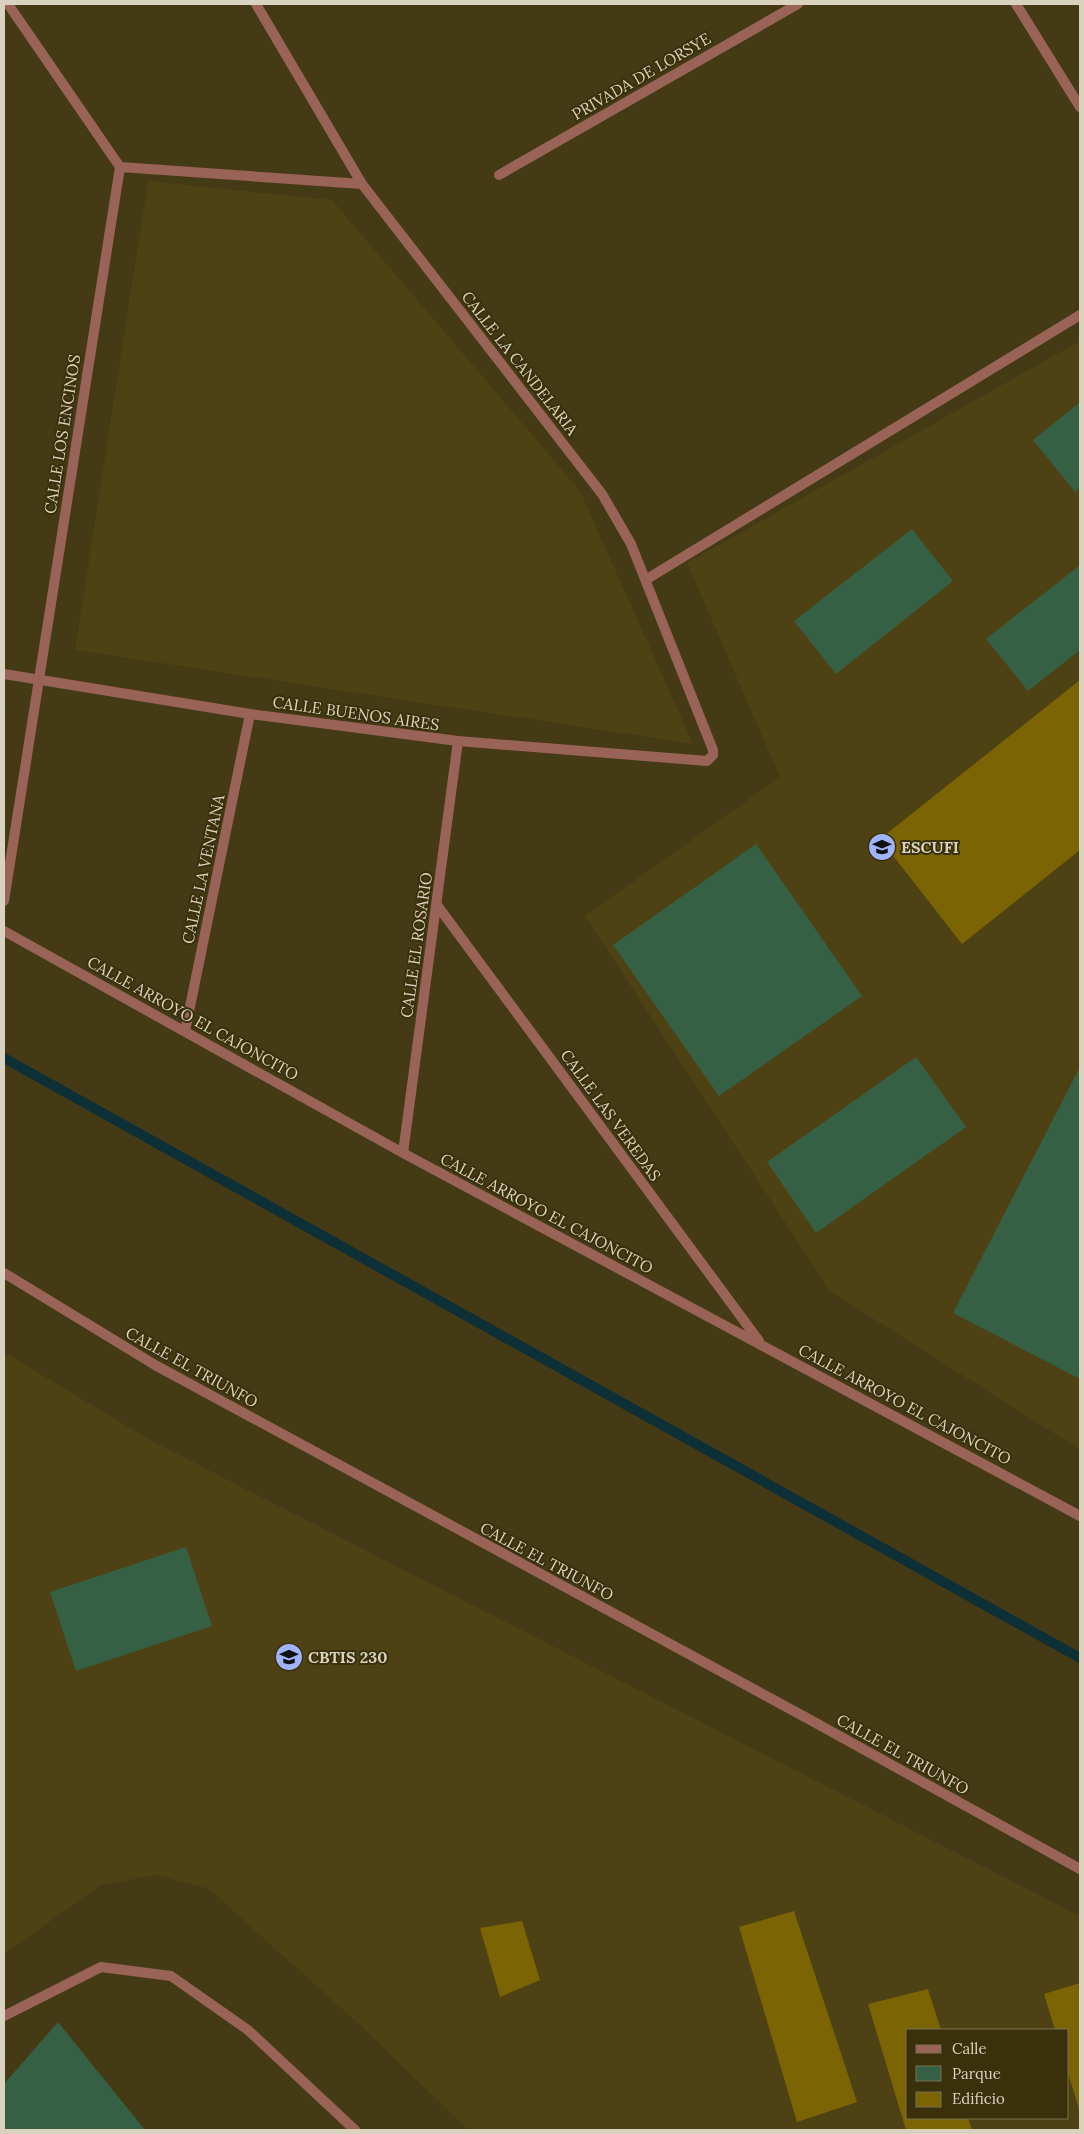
<svg xmlns="http://www.w3.org/2000/svg" width="1084" height="2134" font-family="Lora,serif">
<style>
.built{fill:#4e4114;fill-rule:evenodd}
.green{fill:#356043}
.lines{fill:none;stroke-linecap:round;stroke-linejoin:round}
.stream{stroke:#0d3037;stroke-width:10}
.building{fill:#7b6404}
.street{stroke:#9a6357;stroke-width:10}
.labels{text-anchor:middle;stroke-width:4;stroke-linejoin:round;paint-order:stroke}
.street-label{font-size:16px;fill:#d8d2bf;stroke:#3a300b}
.poi-label{font-size:16px;font-weight:bold;fill:#d8d2bf;stroke:#3a300b;text-anchor:start}
</style>
<rect width="100%" height="100%" fill="#453a16"/>
<path class="built" d="M148,181L332,200L580,491L693,744L75,650Z
M1080,341V1450L830,1291L585,916L780,777L687,563Z
M4,1352L150,1440L1080,1916V2130H468L360,2025L209,1889L157,1875L101,1885L4,1954ZM908,2030H1068V2118H908Z"/>
<path class="green" d="M1080,402V488L1075,492L1033,440Z
M912,529L953,581L836,674L794,621Z
M1080,565V650L1028,691L986,639Z
M756,844L862,996L719,1096L613,945Z
M916,1057L966,1127L816,1233L767,1162Z
M1080,1067V1379L953,1313Z
M186,1547L212,1626L76,1671L50,1592Z
M58,2022L145,2130H4V2084Z"/>
<g class="lines">
<path class="stream" d="M4,1058L1080,1658"/>
</g>
<path class="building" d="M1080,680V850L962,944L880,839Z
M794,1911L857,2102L797,2122L739,1927Z
M522,1921L540,1980L500,1997L480,1928Z
M1080,1983V2112L1068,2073V2030H1055L1044,1994Z
M928,1989L941,2030H908V2118H968L972,2130H906L868,2004Z"/>
<g class="lines">
<path class="street" d="M1016,4L1080,107
M120,167L362,184
M499,175L798,4
M647,579L1080,315
M4,674L250,714L458,741L707,761L713,755V750L631,544L602,494L362,184L256,4
M4,901L120,167L8,4
M437,905L759,1341
M4,931L403,1153L1080,1516
M185,1031L250,714
M403,1153L458,741
M4,1273L155,1365L805,1717L1080,1869
M4,2016L101,1967L171,1976L248,2030L355,2130"/>
</g>
<defs>
<g id="university-disc" transform="scale(1.4375)"><circle r="9.5" fill="#a0b3fd" stroke="#3a300b"/><path d="M0-5L7-2L0 1L-7-2ZM-4 1L0 2.5L4 1V4Q0 6-4 4Z" fill="#111"/></g>
<g id="school-disc" transform="scale(1.4375)"><circle r="9.5" fill="#a0b3fd" stroke="#3a300b"/><path d="M0-5L7-2L0 1L-7-2ZM-4 1L0 2.5L4 1V4Q0 6-4 4Z" fill="#111"/></g>
</defs>
<g fill-rule="evenodd">
<use href="#university-disc" x="882" y="847"/>
<use href="#school-disc" x="289" y="1657"/>
</g>
<g class="labels">
<g class="street-label">
<text transform="translate(641 76) rotate(-30)" y="6">PRIVADA DE LORSYE</text>
<text transform="translate(520 363) rotate(52)" y="6">CALLE LA CANDELARIA</text>
<text transform="translate(62 434) rotate(-81)" y="6">CALLE LOS ENCINOS</text>
<text transform="translate(356 713) rotate(8)" y="6">CALLE BUENOS AIRES</text>
<text transform="translate(203 869) rotate(-78)" y="6">CALLE LA VENTANA</text>
<text transform="translate(416 945) rotate(-82)" y="6">CALLE EL ROSARIO</text>
<text transform="translate(193 1018) rotate(29)" y="6">CALLE ARROYO EL CAJONCITO</text>
<text transform="translate(611 1115) rotate(54)" y="6">CALLE LAS VEREDAS</text>
<text transform="translate(547 1213) rotate(28)" y="6">CALLE ARROYO EL CAJONCITO</text>
<text transform="translate(192 1367) rotate(29)" y="6">CALLE EL TRIUNFO</text>
<text transform="translate(905 1404) rotate(28)" y="6">CALLE ARROYO EL CAJONCITO</text>
<text transform="translate(547 1561) rotate(28)" y="6">CALLE EL TRIUNFO</text>
<text transform="translate(903 1754) rotate(29)" y="6">CALLE EL TRIUNFO</text>
</g>
<g class="poi-label">
<text x="901" y="853">ESCUFI</text>
<text x="308" y="1663">CBTIS 230</text>
</g>
</g>
<rect width="1084" height="2134" fill="none" stroke="#d8d2bf" stroke-width="10"/>
<rect x="906" y="2029" width="162" height="90" fill="#3a300b" stroke="#797153"/>
<rect x="916" y="2045" width="25" height="8" fill="#9a6357" stroke="#797153"/>
<text x="952" y="2054" font-size="15" fill="#d8d2bf">Calle</text>
<rect x="916" y="2066" width="25" height="15" fill="#356043" stroke="#797153"/>
<text x="952" y="2079" font-size="15" fill="#d8d2bf">Parque</text>
<rect x="916" y="2092" width="25" height="15" fill="#7b6404" stroke="#797153"/>
<text x="952" y="2104" font-size="15" fill="#d8d2bf">Edificio</text>
</svg>
